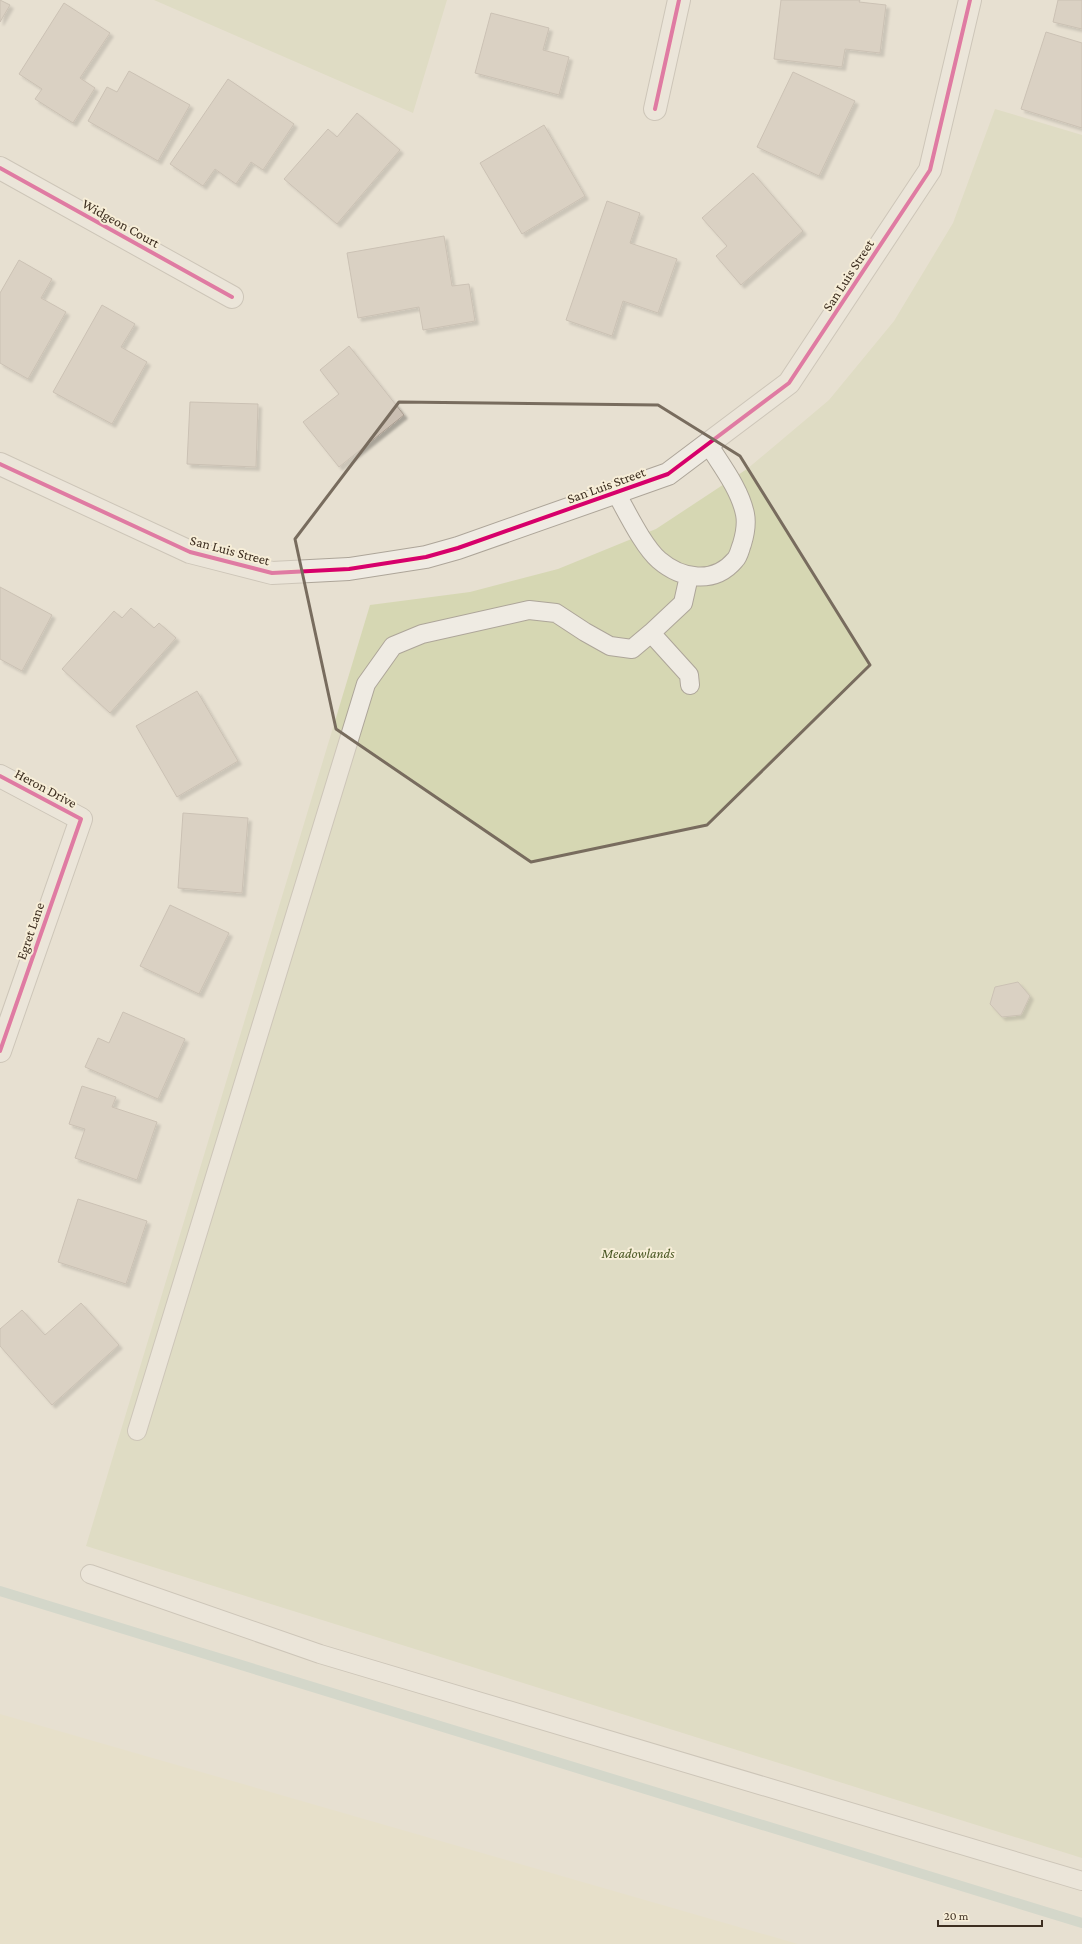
<svg xmlns="http://www.w3.org/2000/svg" width="1082" height="1944" font-family="'Crimson Pro',serif">
<style>
.farmland{fill:#e6dfc2}
.green{fill:#d6d7b3}
.lines{fill:none;stroke-linecap:round;stroke-linejoin:round}
.stream{stroke:#bcccc2;stroke-width:10}
.building{fill:#cbbfb2;stroke:#a89c90;filter:url(#shadow)}
.service-casing{stroke:#ada599;stroke-width:20}
.minor-casing{stroke:#ada599;stroke-width:24}
.service{stroke:#efebe3;stroke-width:18}
.minor{stroke:#efebe3;stroke-width:22}
.cycleway-casing{stroke:#f7eed8;stroke-width:6}
.cycleway{stroke:#d6006c;stroke-width:4}
.marked{fill:none;stroke:#786c5e;stroke-width:3;stroke-linejoin:round}
.labels{text-anchor:middle;stroke-width:4;stroke-linejoin:round;paint-order:stroke}
.street-label{font-size:14px;fill:#3d2e20;stroke:#f7eed8}
.park-label{font-size:14px;font-style:italic;fill:#4d5a26;stroke:#f7eed8}
</style>
<defs>
<filter id="shadow"><feDropShadow dx="3.5" dy="3.5" stdDeviation="1" flood-color="#0004"/></filter>
</defs>
<rect width="100%" height="100%" fill="#e7e0d1"/>
<path class="farmland" d="M0,1714L798,1944H0Z"/>
<path class="green" d="M154,0H447L413,113Z
M995,109L1082,135V1858L86,1546L370,605L470,592L558,569L656,529L747,469L829,400L894,321L953,223Z"/>
<g class="lines">
<path class="stream" d="M0,1591L1082,1923"/>
</g>
<path class="building" d="M0,0L10,5L0,22Z
M781,0H860L859,2L886,5L880,53L845,49L842,67L774,59Z
M1058,0H1082V29L1053,22Z
M64,3L110,33L80,78L95,88L73,123L35,99L42,89L19,74Z
M491,13L549,28L543,50L569,57L559,95L475,73Z
M1046,32L1082,43V128L1021,109Z
M129,71L190,105L158,161L88,121L107,87L117,92Z
M793,72L855,101L819,176L757,147Z
M228,79L294,124L263,170L251,162L236,184L215,169L203,186L170,164Z
M357,113L400,150L337,224L284,179L328,129L337,137Z
M544,125L585,196L522,234L480,163Z
M753,173L803,231L741,285L716,256L727,246L702,218Z
M607,201L640,213L630,243L677,259L658,313L623,301L612,336L566,320Z
M444,236L452,286L469,284L475,321L423,330L419,307L358,318L347,253Z
M19,260L52,279L41,298L66,312L28,379L0,363V293Z
M102,305L135,324L121,347L147,362L112,424L53,392Z
M349,346L404,415L339,467L303,422L339,394L320,370Z
M190,402L258,404L256,467L187,464Z
M0,587L52,615L22,671L0,659Z
M131,608L154,628L159,623L176,638L110,713L62,669L114,611L122,618Z
M197,691L238,761L177,797L136,726Z
M183,813L248,818L242,893L178,888Z
M170,905L229,933L199,994L140,966Z
M1018,982L1030,996L1021,1015L1002,1017L990,1004L995,987Z
M123,1012L185,1039L158,1099L85,1067L98,1038L109,1043Z
M82,1086L116,1097L112,1107L157,1122L137,1180L75,1158L85,1129L69,1124Z
M78,1199L147,1221L126,1284L58,1262Z
M81,1303L119,1345L52,1405L0,1346V1329L22,1310L45,1335Z"/>
<g class="lines">
<g class="service-casing">
<path id="service" d="M616,493C627,512 643,546 659,560C681,579 714,585 735,560C739,556 740,549 742,544C745,534 747,524 745,514C740,489 721,465 708,444
M689,576L683,603L651,633L689,675L690,685
M137,1431L366,684L393,646L422,634L529,610L556,613L585,632L610,646L632,649L651,633
M90,1574L320,1654L1082,1881"/>
</g>
<g class="minor-casing">
<path id="minor" d="M655,109L679,0
M0,168L232,297
M0,464L190,552L272,573L349,569L426,557L458,548L668,474L789,383L930,170L970,0
M0,776L81,819L0,1051"/>
</g>
<use href="#service" class="service"/>
<use href="#minor" class="minor"/>
<g class="cycleway-casing">
<path id="cycleway" d="M655,109L679,0
M0,168L232,297
M0,464L190,552L272,573L349,569L426,557L458,548L668,474L789,383L930,170L970,0
M0,776L81,819L0,1051"/>
</g>
<use href="#cycleway" class="cycleway"/>
</g>
<path d="M0 0H1082V1944H0ZM399,402L658,405L740,456L870,665L707,825L531,862L336,729L295,539Z" fill="#e7e0d1" fill-opacity=".55" fill-rule="evenodd"/>
<path class="marked" d="M399,402L658,405L740,456L870,665L707,825L531,862L336,729L295,539Z"/>
<g class="labels">
<g class="street-label">
<text transform="translate(121 223) rotate(29)" y="5">Widgeon Court</text>
<text transform="translate(848 275) rotate(-57)" y="5">San Luis Street</text>
<text transform="translate(606 485) rotate(-20)" y="5">San Luis Street</text>
<text transform="translate(230 550) rotate(15)" y="5">San Luis Street</text>
<text transform="translate(46 788) rotate(28)" y="5">Heron Drive</text>
<text transform="translate(30 931) rotate(-71)" y="5">Egret Lane</text>
</g>
<g class="park-label">
<text x="638" y="1258">Meadowlands</text>
</g>
</g>
<path d="M938 1920v6h104v-6" fill="none" stroke="#3d2e20" stroke-width="2"/>
<text x="944" y="1920" font-size="12" fill="#3d2e20" stroke="#f7eed8" stroke-width="3" paint-order="stroke">20 m</text>
</svg>
